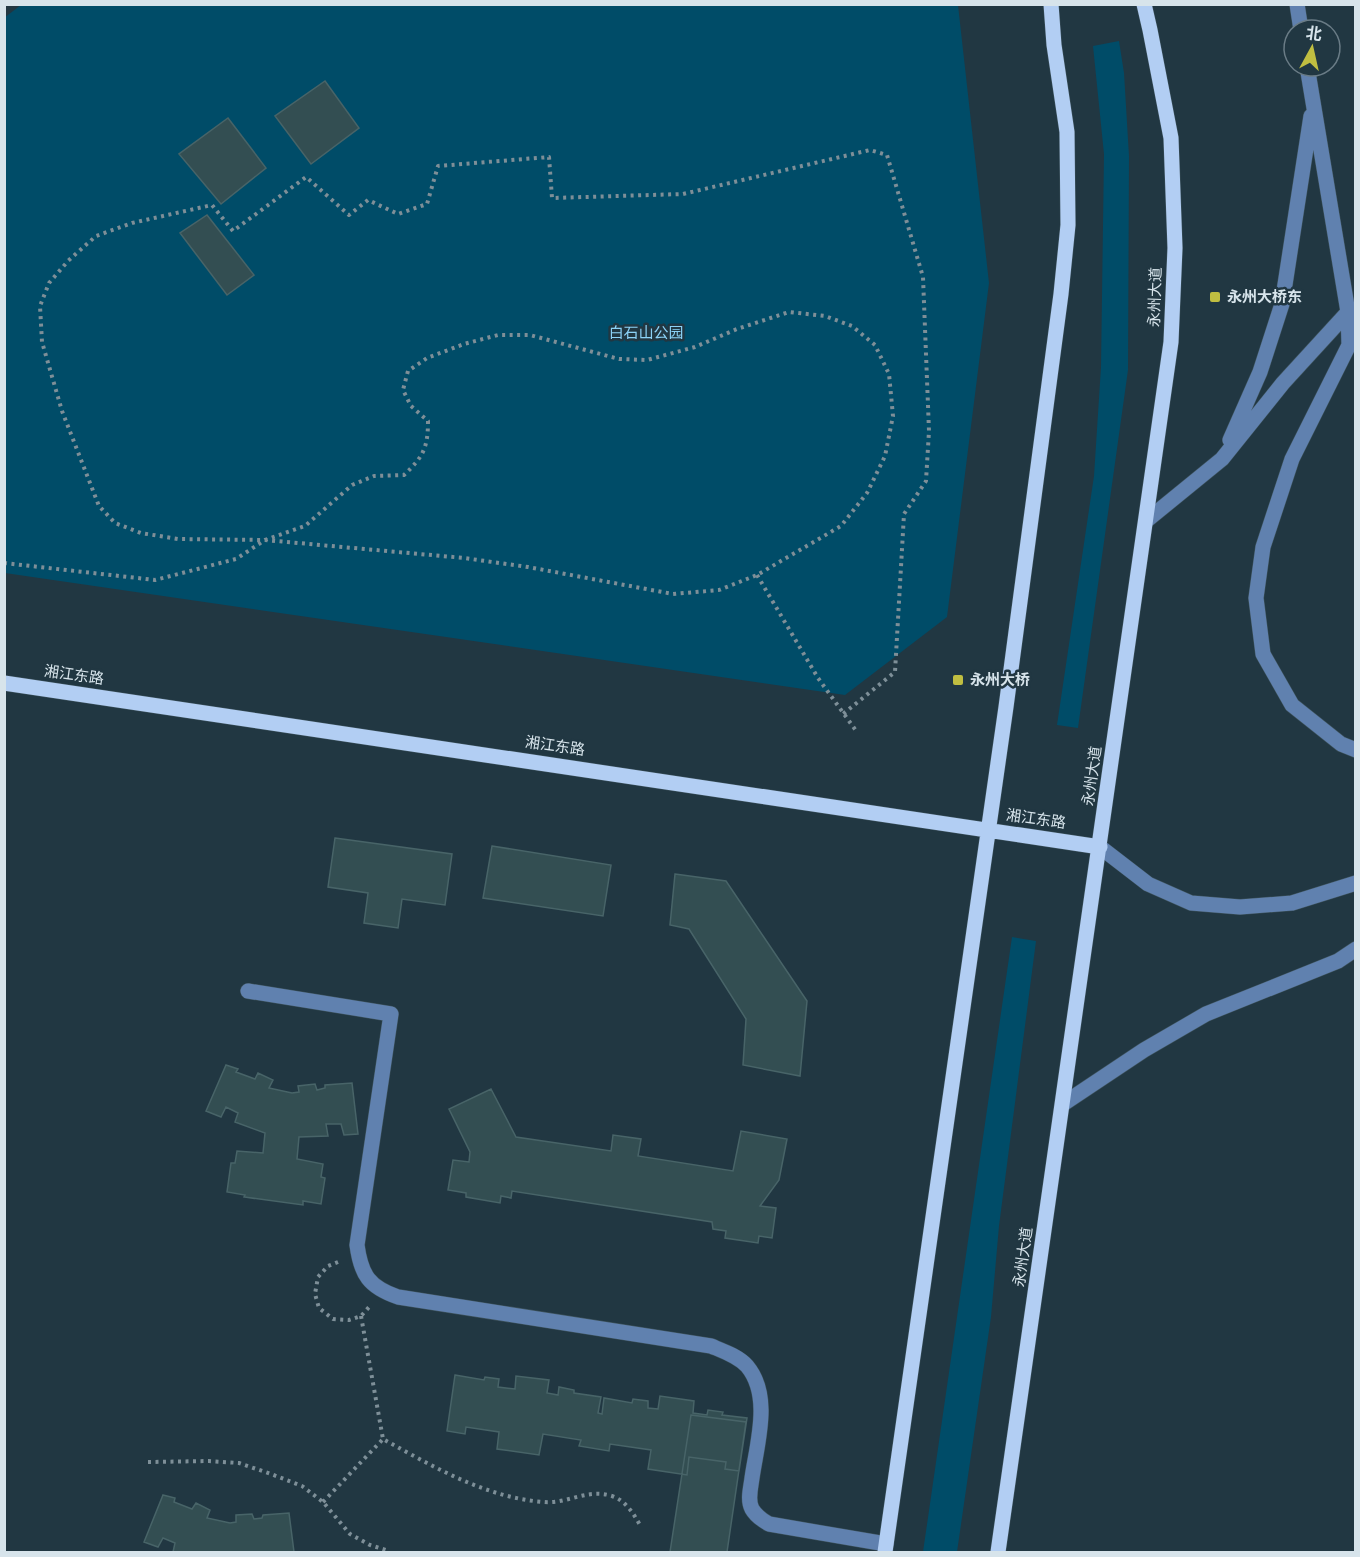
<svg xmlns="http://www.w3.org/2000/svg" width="1360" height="1557" font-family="Overpass,'Noto Sans SC',sans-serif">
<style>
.green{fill:#004c68}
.building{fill:#334e52;stroke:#486468;stroke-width:1.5}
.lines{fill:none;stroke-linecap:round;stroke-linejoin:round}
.minor-casing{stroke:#3e535d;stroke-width:16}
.major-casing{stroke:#3e535d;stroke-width:16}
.path{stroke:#7e8f98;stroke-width:4;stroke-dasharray:3 4.5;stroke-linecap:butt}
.minor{stroke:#6081af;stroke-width:15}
.major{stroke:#b2cef3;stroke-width:15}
.poi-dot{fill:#c0be41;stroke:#213742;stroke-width:2}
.labels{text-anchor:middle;stroke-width:5;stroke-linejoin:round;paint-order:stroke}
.street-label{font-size:15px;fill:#d7e4eb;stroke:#213742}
.poi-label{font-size:15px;font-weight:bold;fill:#d7e4eb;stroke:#213742;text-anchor:start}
.park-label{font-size:15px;fill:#8bd2f7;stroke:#213742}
</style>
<rect width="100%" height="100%" fill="#213742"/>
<path class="green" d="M21,5H958L989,283L947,617L845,695L5,573L4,18Z
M1119,41L1124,73L1129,156L1128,370L1078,728L1057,725L1094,476L1101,367L1104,154L1093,46Z
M1012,937L1036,941L999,1226L991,1317L957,1552H923Z"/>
<path class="building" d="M325,81L359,128L311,164L275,116Z
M228,118L266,168L221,204L179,154Z
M207,215L254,275L227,295L180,233Z
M335,838L452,854L445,905L402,899L398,928L364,923L368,893L328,887Z
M492,846L611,865L603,916L483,898Z
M675,874L726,881L807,1001L800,1076L743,1065L746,1019L689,929L670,925Z
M226,1065L238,1069L236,1072L255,1079L258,1073L273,1080L269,1088L292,1093L299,1092L298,1086L315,1084L317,1090L325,1088V1085L352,1083L358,1134L344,1135L341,1124H326L328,1136L299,1137L297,1159L323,1164L321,1177L325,1178L321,1204L303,1201V1205L244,1197L245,1195L227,1192L231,1163H235L237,1151L263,1153L265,1133L235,1122L238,1113L226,1107L221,1117L206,1111Z
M491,1089L516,1137L611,1151L613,1135L641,1139L638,1156L733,1171L741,1131L787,1139L779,1180L760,1206L776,1208L772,1238L759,1236L758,1243L725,1238L726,1231L713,1229L712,1222L512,1191L511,1198L501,1196L500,1203L466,1197V1193L448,1190L453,1160L469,1162L470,1152L449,1109Z
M455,1375L484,1380L485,1377L499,1379L498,1387L515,1389L516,1376L549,1380L547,1393L558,1395L559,1387L574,1390V1393L601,1397L598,1413L602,1414L604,1398L632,1403L633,1399L648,1401V1408L658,1409L660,1396L694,1401L693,1413L707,1415L708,1410L723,1412L722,1415L747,1418L739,1471L725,1469L726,1462L689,1457L687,1475L648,1469L651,1450L610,1444L609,1451L579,1446L581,1440L543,1434L539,1455L497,1449L499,1432L466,1427L465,1434L447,1431Z
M691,1415L746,1422L727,1552H670Z
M163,1495L175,1498L174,1502L192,1509L196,1503L210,1510L207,1518L230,1523L236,1522V1515L252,1514L254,1519L262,1518L263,1515L289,1513L294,1552H173L175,1543L163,1538L158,1547L144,1542Z"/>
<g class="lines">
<g class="minor-casing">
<path id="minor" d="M1297,4L1301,30
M1348,312L1349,345L1292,459L1263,547L1256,598L1263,654L1292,705L1341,744L1356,750
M1230,440L1260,372L1282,304L1311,116
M1146,521L1222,459L1283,383L1348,312L1307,66
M1100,847L1148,884L1191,903L1240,907L1292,903L1356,883
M248,991L391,1014L357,1245C361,1275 369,1287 398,1297L711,1346C723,1351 738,1356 747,1366C772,1396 757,1443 752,1478C751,1487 747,1500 752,1509C756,1516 762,1520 769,1524L886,1544
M1063,1104L1144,1050L1206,1014L1338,961L1356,949"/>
</g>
<g class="major-casing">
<path id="major" d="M4,683L1100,847
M885,1552L1006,707L1061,294L1068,225L1067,132L1054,45L1051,4
M998,1552L1171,342L1175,248L1171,138L1150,30L1144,4"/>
</g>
<path class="path" d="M4,563L155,580L236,559L265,540L305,526L352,485L374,476L404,475C423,457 428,448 428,421L411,406L403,390L408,371L427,358L464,344L498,335H530L619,359L647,360L695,347L737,329L789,312L825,316L852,326L875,345L889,374L893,416L885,456L867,493L841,526L757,575L719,590L673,594L528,567L464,558L265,540L178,539L141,533L115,523L99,506L62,411L42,342L40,306L49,283L68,261L96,236L132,223L212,205L233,231L306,177L349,215L368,200L398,214L427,204L438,166L549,157L552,198L683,194L870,150L887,155L923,277L929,431L926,481L904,514L895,672L843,714
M757,575L818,678L857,732
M338,1262L328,1266L318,1277L315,1294L319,1308L333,1319L349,1320L361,1316L370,1306
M361,1316L383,1439C432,1466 486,1498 544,1502C568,1504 587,1488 612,1496C626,1501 633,1513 640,1525
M148,1462L209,1461L239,1463L271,1474L302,1486L323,1502L350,1534L370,1545L389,1551
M323,1502L383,1439"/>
<use href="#minor" class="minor"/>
<use href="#major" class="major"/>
</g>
<g class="poi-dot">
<rect x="1209" y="291" width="12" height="12" rx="3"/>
<rect x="952" y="674" width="12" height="12" rx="3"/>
</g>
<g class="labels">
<g class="street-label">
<text transform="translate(1155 297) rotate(-88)" y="5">永州大道</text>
<text transform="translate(74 675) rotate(8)" y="5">湘江东路</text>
<text transform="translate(555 746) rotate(8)" y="5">湘江东路</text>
<text transform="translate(1092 776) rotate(-82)" y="5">永州大道</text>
<text transform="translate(1036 819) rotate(8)" y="5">湘江东路</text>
<text transform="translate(1023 1257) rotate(-82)" y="5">永州大道</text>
</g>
<g class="poi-label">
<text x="1227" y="302">永州大桥东</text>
<text x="970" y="685">永州大桥</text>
</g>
<g class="park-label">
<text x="646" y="338">白石山公园</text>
</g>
</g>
<rect width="1360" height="1557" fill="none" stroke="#d7e4eb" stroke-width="12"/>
<g transform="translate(1312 48) rotate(8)"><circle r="28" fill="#213742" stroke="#6a7c86" stroke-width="1.5"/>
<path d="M0-4.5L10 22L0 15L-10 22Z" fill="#c0be41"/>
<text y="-9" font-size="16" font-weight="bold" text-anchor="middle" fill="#d7e4eb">北</text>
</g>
</svg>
